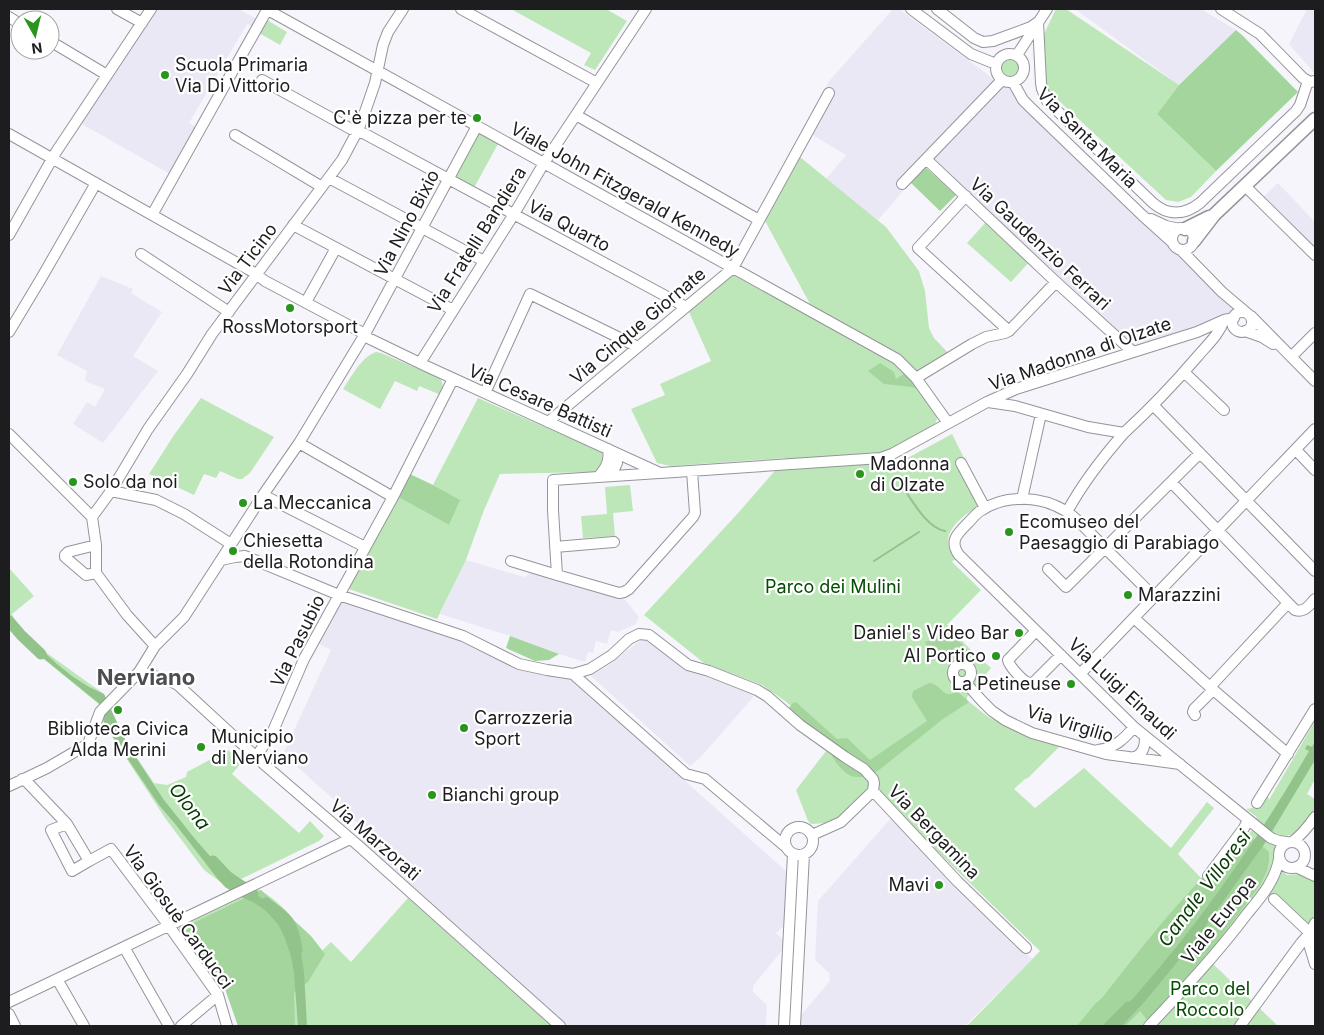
<svg xmlns="http://www.w3.org/2000/svg" width="1324" height="1035" font-family="Inter,sans-serif">
<style>
.built{fill:#ebe8f6}
.green{fill:#bee7b9}
.forest{fill:#a3d59c}
.water{fill:#92c38b}
.lines{fill:none;stroke-linecap:round;stroke-linejoin:round}
.stream{stroke:#92c38b;stroke-width:2}
.canal{stroke:#92c38b;stroke-width:7}
.river{stroke:#92c38b;stroke-width:11}
.minor-casing{stroke:#95949a;stroke-width:12}
.major-casing{stroke:#95949a;stroke-width:15}
.minor{stroke:#fff;stroke-width:10}
.major{stroke:#fff;stroke-width:12}
.poi-dot{fill:#2a951e;stroke:#fff;stroke-width:2}
.labels{text-anchor:middle;stroke-width:4.5;stroke-linejoin:round;paint-order:stroke}
.poi-label{font-size:18px;fill:#1d1c1f;stroke:#fff;text-anchor:start}
.street-label{font-size:18px;fill:#1d1c1f;stroke:#fff}
.park-label{font-size:18px;fill:#044c00;stroke:#fff}
.water-label{font-size:19px;font-style:italic;fill:#053901;stroke:#fff}
.district-label{font-size:22px;font-weight:bold;fill:#4d4c51;stroke:#fff}
</style>
<rect width="100%" height="100%" fill="#f6f5fc"/>
<path class="built" d="M156,9H239L257,19L253,27L247,24L189,123L197,128L170,174L80,123Z
M893,9H899L987,74L997,83L878,220L825,180L846,155L804,130L830,80Z
M1075,9H1201L1236,30L1179,85Z
M1307,9H1315V74L1289,44Z
M1003,81L1013,83L1174,246L1241,311L1237,313L1233,317L1133,351L927,159Z
M1278,183L1315,222V255L1260,200Z
M101,276L133,289L131,293L162,312L133,356L158,371L103,443L73,424L87,402L95,407L105,389L85,381L87,371L57,355Z
M466,560L524,577L529,574L530,569L622,596L639,617L636,624L618,632L611,630L607,644L596,641L593,653L588,652L585,662L559,654L510,636L440,614Z
M342,599L568,676L788,873L785,925L776,933L784,941V948L753,986V992L767,1005L766,1026H563L360,841L363,829L333,799L283,754L331,650L317,643Z
M644,637L755,695L700,758L690,766L591,676L608,666Z
M891,818L947,875L955,889L1032,959L965,1026H799L800,1016L830,981L829,973L815,960L818,901Z"/>
<path class="green" d="M511,9H606L627,21L595,70L584,65L591,53Z
M1056,9H1066L1179,85L1157,114L1216,171L1191,197L1178,202L1166,200L1045,88L1043,36Z
M267,20L287,32L280,45L259,33Z
M999 68a11 11 0 1 1 22 0a11 11 0 1 1-22 0Z
M478,132L499,142L474,188L453,177Z
M798,156L800,157L886,227L919,271L925,291L929,328L934,338L952,357L915,382L936,415L937,419L935,424L930,431L890,452L837,462L904,460L952,434L968,466L962,468L978,502L976,503L978,506C965,515 943,529 949,548C950,552 954,555 956,558L952,562L981,590L947,625L968,647L991,668L967,697V700L988,717L1030,738L1060,746L1028,778L1025,779L1014,789L1035,808L1084,768L1171,848L1207,802L1214,808L1178,854L1201,878L1203,877L1212,885L1218,875L1252,830L1248,827L1257,817L1246,809L1253,808L1261,793L1267,797L1268,796L1269,800L1315,721V779L1307,794L1315,799C1315,803 1316,808 1314,812C1308,825 1292,842 1276,833L1272,840C1281,849 1282,857 1279,869L1287,875L1301,874L1315,881V919L1308,925L1299,920L1265,889L1212,963L1278,1026H967L1040,951L870,786L842,816L827,823L811,824L808,821L796,790L833,742L785,701L762,685L704,663L644,615L739,512L786,458L671,466L657,463L631,409L665,395L660,384L711,361L689,312L726,279L735,274L805,312L810,304L764,219Z
M986,222L1030,261L1011,282L967,243Z
M376,352L381,353L440,378C444,385 443,388 441,395L419,386L417,391L395,381L380,409L343,389C352,376 361,357 376,352Z
M201,398L274,437L250,473L242,479H238L220,471L216,478L204,474L194,495L149,474L174,435Z
M478,398L602,452C603,461 603,466 596,472L500,474L484,510L466,560L437,619L346,588L398,497L449,525L459,500L433,485Z
M630,485L633,511L613,513L615,536L583,538L581,516L607,514L605,487Z
M9,568L34,596L12,614L17,626L30,641L104,694L112,713L127,743L154,783L167,785L186,777L187,772L228,750L242,762L232,774L299,833L310,821L324,836L319,841L241,879C260,889 282,902 294,921C300,931 305,950 310,962L331,942L351,962L408,898L552,1026H238L226,986L200,948L192,947L179,929V925L182,923L223,893L230,889L204,870L165,818L104,724L101,706L24,643L9,625Z"/>
<path class="forest" d="M1236,30L1243,36L1298,92L1216,171L1157,114L1179,85Z
M925,167L956,195L940,211L911,183Z
M880,363L894,372L896,379L905,373L912,379L919,390L912,387L884,384L868,371Z
M410,474L433,485L460,500L449,525L398,497Z
M952,634L970,652L969,653H959L946,658L943,650L936,652L927,646L925,642Z
M510,636L559,654L549,660L535,661L506,648Z
M929,683C942,684 943,701 957,691L969,702L943,719L879,770C871,775 861,779 851,776C844,773 831,759 831,751L788,709L793,703L796,702L837,739L847,738L870,760L927,721L912,697L913,691Z
M1250,835L1269,852V862L1267,871L1261,884L1215,945L1147,1020L1140,1011L1125,1026H1077L1095,1004L1102,998C1134,957 1166,916 1202,878L1207,881L1227,856L1232,855Z
M261,890L311,936L325,954L308,982L294,993L295,1026H238L225,989L187,933L185,927Z"/>
<path class="water" d="M9,615L11,616L28,639L30,641L31,640L57,664L72,676L89,687L104,694L127,744L164,800L195,839L231,880L239,887L252,892L269,903L287,922L293,932L301,953L304,972L307,1026H298L294,973L291,956L284,936L278,924L265,910L253,902L241,897L225,887L217,878L176,825L159,805L104,724L101,705L43,658L9,622Z
M1315,741V760L1265,843L1197,938L1146,1000L1122,1026H1108C1186,943 1252,850 1309,751L1305,749L1307,745L1312,747Z"/>
<g class="lines">
<path class="stream" d="M900,483C911,498 926,528 945,531
M874,561L919,532"/>
<path class="canal" d="M1107,1026L1128,1005"/>
<path class="river" d="M9,621L21,635L41,654
M213,861L227,876L253,894
M266,903C288,918 293,922 297,950"/>
<g class="minor-casing">
<path id="minor" d="M117,9L142,23
M266,9L897,359L916,378L948,423
M461,9L597,83
M911,9L971,54L996,64
M937,9L974,38L983,42L993,41L1031,27L1038,22
M1221,9L1260,34L1303,78L1310,82L1315,81
M9,17L20,24
M1038,22L1041,83L1042,89L1047,101L1153,203C1168,216 1185,215 1200,203L1296,111L1300,105L1308,81
M50,41L107,75
M996 68a14 14 0 1 1 28 0a14 14 0 1 1-28 0Z
M1017,55L1047,9
M262,80L351,129L365,134L686,307
M1013,82L1023,100L1031,108L1142,215L1172,242
M576,115L759,220
M9,134L253,272L265,281L365,334L368,338L426,366L660,473L881,458L892,454L987,402L1016,389L1197,332L1224,320L1234,318
M235,135L322,187
M926,159L1056,282L1133,352
M329,178L484,261
M902,184L1002,80
M1245,186L1315,255
M966,196L918,248L1009,331
M152,215L267,10
M1151,219L1166,226L1180,229
M293,225L453,310
M1172 239a11 11 0 1 1 22 0a11 11 0 1 1-22 0Z
M9,235L56,152L151,9
M1181,250L1222,292L1248,314
M141,254L229,312
M306,302L336,248
M1232 322a10 10 0 1 1 20 0a10 10 0 1 1-20 0Z
M1251,316L1315,381
M1245,331L1262,337L1273,344
M9,332L42,277L96,183
M1291,357L1315,333
M420,363L514,214L544,163L646,9
M1184,372L1224,410
M916,378L972,344L986,337L1005,333L1009,331L1056,282
M485,393L530,294L638,347
M988,402L1015,406L1088,427L1124,433C1150,409 1174,384 1197,357C1207,345 1219,335 1224,320
M1153,405L1315,571
M548,422L733,268L829,93
M9,434L92,517
M299,443L393,497
M1296,450L1315,470
M961,463L985,508
M611,476L617,463L616,453
M598,477C606,468 610,461 608,449
M1171,482L1295,610C1305,613 1309,605 1315,599
M111,491L156,500L184,514L231,544
M263,495L365,547
M1022,499L1041,414
M1067,512C1082,484 1103,457 1124,433
M92,517L111,491L148,429L187,374L212,334L342,160L359,128L366,109L375,83L383,45L388,32L403,9
M92,517L96,545V573L127,615L155,646
M555,547L614,542
M221,560L235,557L245,556L339,595L463,636L519,664L547,670L573,674L590,669L612,655L629,639L639,634L649,635L688,665L709,671L757,690L767,696L800,725L845,757L864,769L873,779L874,783L873,791
M511,561L557,575L553,510V480L659,473
M1048,569L1066,587L1200,453
M96,573L86,575L65,557V555L68,552L96,545
M557,575L619,593L624,592L629,589L693,517L695,513L692,471
M1154,597C1138,580 1121,564 1105,548C1094,537 1078,519 1066,511C1041,496 1006,494 982,510C976,513 972,519 968,523C957,534 949,541 959,555L1135,728L1271,838L1279,841L1287,842
M1134,618L1210,687L1288,754
M1036,631L1008,660C1009,666 1022,680 1027,682C1031,684 1032,683 1035,681L1061,655
M953 673a9 9 0 1 1 18 0a9 9 0 1 1-18 0Z
M139,672L155,646L184,617L263,495L299,443L365,334L477,126
M573,674L686,774L705,779L787,848
M1080,674L1315,429
M965,682L982,701L992,711L1005,720L1032,733L1106,754L1180,764
M1210,687L1288,603
M1195,715L1193,712L1194,709L1213,690
M1098,750C1115,748 1124,739 1134,727
M256,757L273,731L304,659L393,497L453,379
M1133,758C1144,754 1145,746 1145,736
M22,779L27,782L67,824L89,861L72,871L51,830L67,824
M9,786L47,768L88,744L100,712L139,672C153,675 166,678 178,685L266,766L360,847L560,1026
M1257,803L1315,709
M785 841a14 14 0 1 1 28 0a14 14 0 1 1-28 0Z
M812,835L841,822L873,791L958,882L1026,948
M1279 855a13 13 0 1 1 26 0a13 13 0 1 1-26 0Z
M1292,842C1302,835 1308,827 1315,817
M89,861L111,849L169,926L218,995L227,1026
M1296,867L1315,876
M1208,876L1244,828L1248,820
M1274,899L1310,933L1309,944L1315,964
M124,947L169,1026
M57,979L84,1026
M9,1002L350,839
M9,1014L15,1026
M181,1026L218,995
M784,1026L793,854
M795,1026L804,854
M1149,1026C1183,990 1217,954 1247,914C1261,897 1275,881 1279,859
M1240,1026L1301,943L1310,933L1315,923"/>
</g>
<g class="major-casing">
<path id="major" d="M1185,229L1209,217
M1194,241L1214,215L1315,119"/>
</g>
<use href="#minor" class="minor"/>
<use href="#major" class="major"/>
</g>
<g class="poi-dot">
<circle cx="165" cy="75" r="5"/>
<circle cx="477" cy="118" r="5"/>
<circle cx="290" cy="308" r="5"/>
<circle cx="860" cy="474" r="5"/>
<circle cx="73" cy="482" r="5"/>
<circle cx="243" cy="503" r="5"/>
<circle cx="1009" cy="532" r="5"/>
<circle cx="233" cy="551" r="5"/>
<circle cx="1128" cy="595" r="5"/>
<circle cx="1019" cy="633" r="5"/>
<circle cx="996" cy="656" r="5"/>
<circle cx="1071" cy="684" r="5"/>
<circle cx="118" cy="710" r="5"/>
<circle cx="464" cy="728" r="5"/>
<circle cx="201" cy="747" r="5"/>
<circle cx="432" cy="795" r="5"/>
<circle cx="939" cy="885" r="5"/>
</g>
<g class="labels">
<g class="poi-label">
<text x="175" y="71">Scuola Primaria<tspan x="175" dy="21">Via Di Vittorio</tspan></text>
<text x="467" y="124" text-anchor="end">C'è pizza per te</text>
<text x="290" y="333" text-anchor="middle">RossMotorsport</text>
<text x="870" y="470">Madonna<tspan x="870" dy="21">di Olzate</tspan></text>
<text x="83" y="488">Solo da noi</text>
<text x="253" y="509">La Meccanica</text>
<text x="1019" y="528">Ecomuseo del<tspan x="1019" dy="21">Paesaggio di Parabiago</tspan></text>
<text x="243" y="547">Chiesetta<tspan x="243" dy="21">della Rotondina</tspan></text>
<text x="1138" y="601">Marazzini</text>
<text x="1009" y="639" text-anchor="end">Daniel's Video Bar</text>
<text x="986" y="662" text-anchor="end">Al Portico</text>
<text x="1061" y="690" text-anchor="end">La Petineuse</text>
<text x="474" y="724">Carrozzeria<tspan x="474" dy="21">Sport</tspan></text>
<text x="118" y="735" text-anchor="middle">Biblioteca Civica<tspan x="118" dy="21">Alda Merini</tspan></text>
<text x="211" y="743">Municipio<tspan x="211" dy="21">di Nerviano</tspan></text>
<text x="442" y="801">Bianchi group</text>
<text x="929" y="891" text-anchor="end">Mavi</text>
</g>
<g class="street-label">
<text transform="translate(1087 138) rotate(45)" y="6">Via Santa Maria</text>
<text transform="translate(625 190) rotate(29)" y="6">Viale John Fitzgerald Kennedy</text>
<text transform="translate(407 223) rotate(-62)" y="6">Via Nino Bixio</text>
<text transform="translate(569 226) rotate(28)" y="6">Via Quarto</text>
<text transform="translate(477 240) rotate(-58)" y="6">Via Fratelli Bandiera</text>
<text transform="translate(1040 244) rotate(43)" y="6">Via Gaudenzio Ferrari</text>
<text transform="translate(248 259) rotate(-53)" y="6">Via Ticino</text>
<text transform="translate(638 326) rotate(-40)" y="6">Via Cinque Giornate</text>
<text transform="translate(1080 354) rotate(-19)" y="6">Via Madonna di Olzate</text>
<text transform="translate(540 401) rotate(24)" y="6">Via Cesare Battisti</text>
<text transform="translate(298 641) rotate(-64)" y="6">Via Pasubio</text>
<text transform="translate(1122 689) rotate(43)" y="6">Via Luigi Einaudi</text>
<text transform="translate(1070 724) rotate(17)" y="6">Via Virgilio</text>
<text transform="translate(934 832) rotate(46)" y="6">Via Bergamina</text>
<text transform="translate(375 840) rotate(41)" y="6">Via Marzorati</text>
<text transform="translate(178 917) rotate(54)" y="6">Via Giosuè Carducci</text>
<text transform="translate(1219 920) rotate(-51)" y="6">Viale Europa</text>
</g>
<g class="park-label">
<text x="833" y="593">Parco dei Mulini</text>
<text x="1210" y="995">Parco del<tspan x="1210" dy="21">Roccolo</tspan></text>
</g>
<g class="water-label">
<text transform="translate(190 806) rotate(52)" y="7">Olona</text>
<text transform="translate(1204 888) rotate(-53)" y="7">Canale Villoresi</text>
</g>
<g class="district-label">
<text x="146" y="685">Nerviano</text>
</g>
</g>
<rect width="1324" height="1035" fill="none" stroke="#1d1c1f" stroke-width="20"/>
<g transform="translate(35 35) rotate(172)"><circle r="24" fill="#ffffff" stroke="#a5a4a5"/>
<path d="M0-4L9 19L0 12L-9 19Z" fill="#2a951e"/>
<text y="-8" font-size="14" font-weight="bold" text-anchor="middle" fill="#1d1c1f">N</text>
</g>
</svg>
